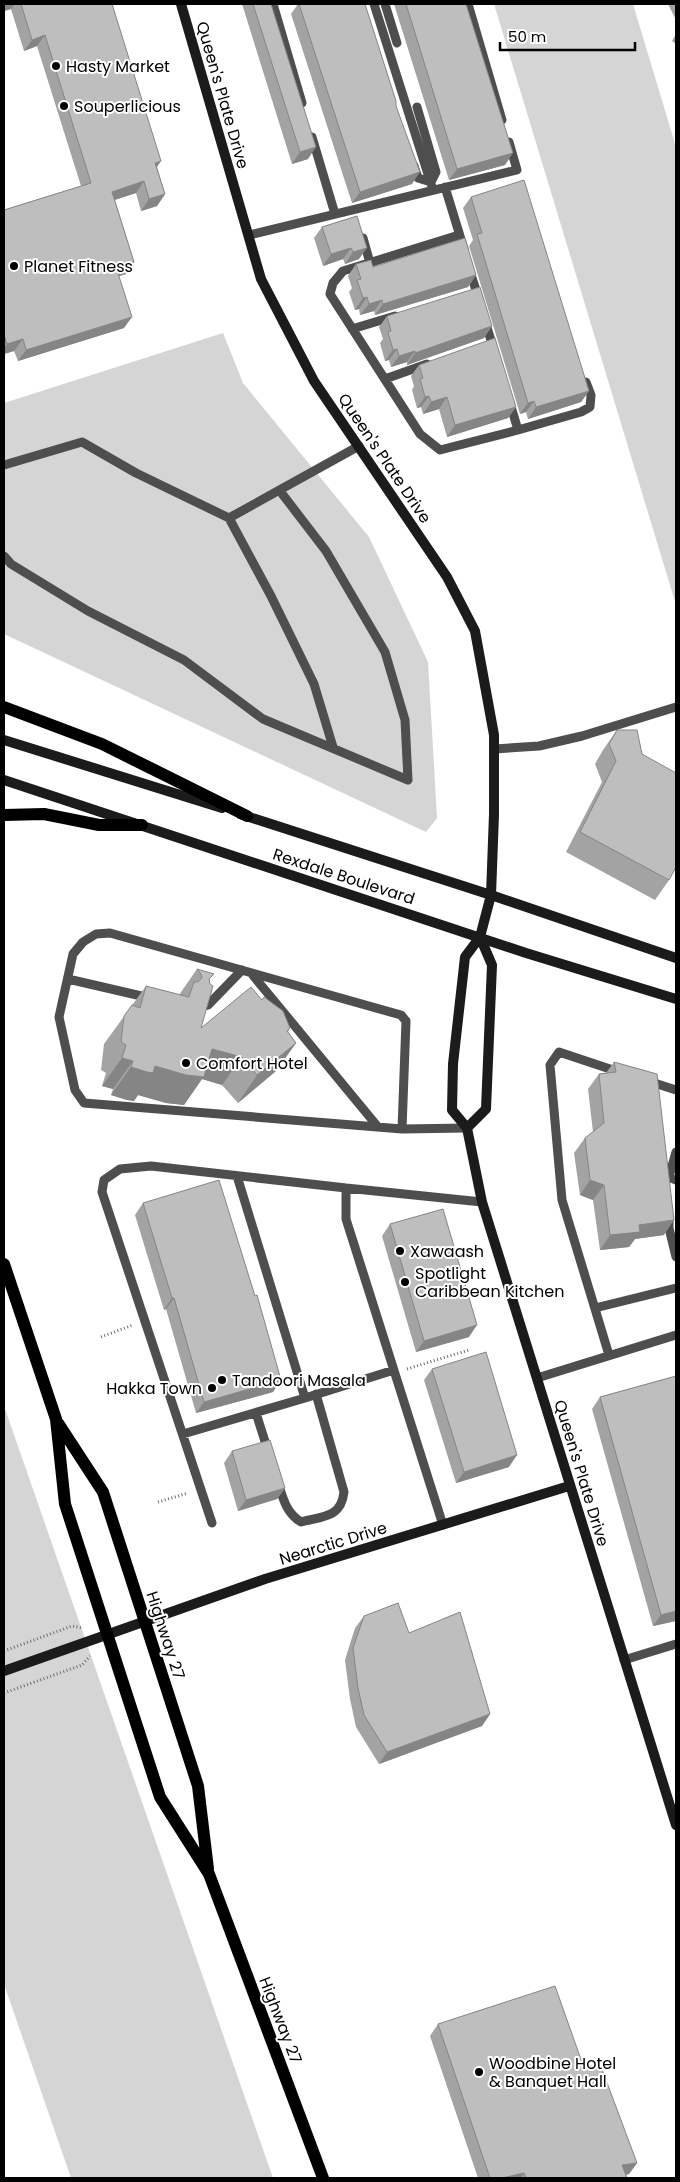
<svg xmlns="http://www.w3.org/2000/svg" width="680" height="2182" font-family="Poppins,sans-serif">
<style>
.green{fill:#d5d5d5}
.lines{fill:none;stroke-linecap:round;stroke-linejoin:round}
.path{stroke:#707070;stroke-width:3;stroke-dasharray:1 2.5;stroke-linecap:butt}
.lane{stroke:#4e4e4e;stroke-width:9}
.secondary{stroke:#1b1b1b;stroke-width:10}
.primary{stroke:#000;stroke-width:12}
.wall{fill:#a3a3a3}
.shaded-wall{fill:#858585}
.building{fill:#bebebe;stroke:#858585}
.poi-dot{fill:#000;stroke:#fff;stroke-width:2}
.labels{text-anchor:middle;stroke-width:4;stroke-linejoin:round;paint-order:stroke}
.poi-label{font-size:16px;fill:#000;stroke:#fff;text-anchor:start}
.street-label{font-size:16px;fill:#000;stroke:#fff}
</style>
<rect width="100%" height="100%" fill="#fff"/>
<path class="green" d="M494,4H633L676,147V605Z
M223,333L243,383L369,537L428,662L437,818L426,832L4,634V403Z
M4,1406L273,2178H71L4,1984Z"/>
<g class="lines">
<path class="path" d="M101,1337L133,1325
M407,1369L469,1350
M158,1502L188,1493
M4,1651L72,1626L83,1628
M4,1693L82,1665L90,1656"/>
<path class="lane" d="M273,4L302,103
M374,4L433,190
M385,4L397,43
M468,4L502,120
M312,137L335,214
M414,166L418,178L431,182L436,172L417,107
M445,187L464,249
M249,235L517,170L509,142
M459,235L343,271L333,283L330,294L420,434L440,450L518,430L509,400
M363,238L370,263
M469,269L479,299
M485,321L494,350
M352,329L395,316
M385,379L427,364
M518,430L581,412L590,407L591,395L586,382
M4,465L82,442L136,473L229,518L359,446
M229,518L271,596L314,684L333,747
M4,556L11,564L88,611L184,660L263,719L408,780L405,720L385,652L326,551L280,491
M494,749L539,746L582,736L676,707
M251,973L378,1127
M68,979L150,998
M197,1008L208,1005L242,970
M648,1081L676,1090
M402,1129L406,1021L401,1015L110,933L96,934L83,942L73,954L59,1017L75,1090L84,1103L402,1129L467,1128
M676,1152L669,1177L676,1180
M237,1176L305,1398L394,1370
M669,1218V1228L676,1257
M595,1308L676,1288
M609,1355L562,1200L550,1065L559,1052L619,1072
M537,1378L676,1335
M256,1413L268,1451
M183,1434L305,1398
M278,1483C283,1498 286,1513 301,1522C323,1516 341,1518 344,1492L316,1394
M212,1523L102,1192L104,1180L120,1169L151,1166L346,1188
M443,1525L346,1219V1188L482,1202
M624,1660L676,1644"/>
<path class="secondary" d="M181,4L261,279L314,381L447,577L475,631L494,735V814L491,895L480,937L465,957L453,1064L452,1110L467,1128L482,1202L676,1825
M4,740L222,808
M4,780L526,953L676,999
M240,814L491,895L676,958
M467,1128L486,1109L492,965L480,937
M4,1671L265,1579L569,1486"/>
<path class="primary" d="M4,707L102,744L247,816
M4,815L44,814L99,825H142
M4,1264L56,1419L65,1504L160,1797L209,1874L323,2178
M58,1423L103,1492L198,1786L208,1869"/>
</g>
<path class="wall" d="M4,4H112L157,167L165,194L157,206L141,211L136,193L115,200L134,262L126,274L119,276L124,328L18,361L14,351L4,354V210L81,186L37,46L24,51L11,9L4,11Z
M242,4H271L308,159L292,164Z
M298,4H365L396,106L412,184L352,203L291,14Z
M394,4H466L505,165L449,180Z
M668,4H676V20Z
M676,34V44L672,41Z
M471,197L589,391L581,402L528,419L526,412L520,414L469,246L473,240L463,208Z
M357,216L359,259L345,264L343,259L323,266L314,238L322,227Z
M356,264L373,267L476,275L468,287L375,315L374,311L360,315L359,309L355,310L349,292L352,288L348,276Z
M387,316L492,326L484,338L407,365V362L391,367L389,360L385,361L380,343L383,339L379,327Z
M419,365L516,407L508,418L447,437L439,409L423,414L421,407L417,408L412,390L414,386L411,376Z
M617,730L669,880L655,900L566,852L602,782L595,764L603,750Z
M197,969L209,981L201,1028L262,1000L290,1028L288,1032L296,1043L276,1071L238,1103L222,1085L202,1079L184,1105L166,1103L138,1095L134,1101L127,1100L111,1095L113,1089L102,1086L106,1073L101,1070L104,1044L146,986L179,995Z
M614,1062L664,1235L635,1239L629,1247L600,1250L593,1200L580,1195L574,1153L585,1138L593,1132L588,1089L599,1074L606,1073Z
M143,1203L273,1392L196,1413L166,1309L164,1310L135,1215Z
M390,1224L469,1337L416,1352L382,1236Z
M432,1369L509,1467L456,1483L424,1380Z
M676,1376V1621L653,1626L592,1409L600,1397Z
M232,1451L285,1488L277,1499L238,1511L224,1463Z
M364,1616L409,1633L490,1714L482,1726L379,1764L356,1727L350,1699L345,1660L355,1628Z
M438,2024L584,2068L637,2163L629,2174L626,2175L627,2178H478L430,2036Z"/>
<path class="shaded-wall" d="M4,4H15L11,9L4,11Z
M45,35L37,46L24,51L32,40Z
M316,147L308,159L292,164L300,152Z
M513,153L505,165L449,180L457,169Z
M161,161L153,173L155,163Z
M420,172L412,184L352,203L360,192Z
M144,181L136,193L104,203L112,192Z
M165,194L157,206L141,211L149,199Z
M351,248L343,259L323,266L331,254Z
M367,248L359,259L345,264L353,252Z
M134,262L126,274L108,279L116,267Z
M476,275L468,287L375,315L383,304Z
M367,297L359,309L355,310L363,298Z
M382,300L374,311L360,315L369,304Z
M132,317L124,328L18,361L26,350Z
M492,326L484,338L407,365L415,353Z
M23,339L14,351L4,354V348L7,344Z
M397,349L389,360L385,361L393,350Z
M415,351L407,362L391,367L399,356Z
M589,391L581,402L528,419L536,407Z
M429,396L421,407L417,408L425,397Z
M447,397L439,409L423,414L431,402Z
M534,401L526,412L520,414L528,403Z
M516,407L508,418L447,437L455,425Z
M296,1043L276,1071L238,1103L257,1075Z
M212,1049L242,1057L222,1085L202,1079L184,1105L166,1103L138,1095L134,1101L127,1100L111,1095L131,1067L155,1066Z
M122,1058L133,1061L113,1089L102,1086Z
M590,1180L604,1185L593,1200L580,1195Z
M674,1220L664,1235L635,1239L629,1247L600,1250L610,1235L639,1225Z
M172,1298H174L166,1309L164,1310Z
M477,1325L469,1337L416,1352L424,1341Z
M281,1380L273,1392L196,1413L204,1402Z
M517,1455L509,1467L456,1483L464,1472Z
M285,1488L277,1499L238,1511L246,1500Z
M676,1611V1621L653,1626L661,1615Z
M490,1714L482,1726L379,1764L387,1752Z
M637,2163L629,2174L614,2177L622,2165Z
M524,2173L520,2178H502Z"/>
<path class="building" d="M21,4H112L161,161L155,163L165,194L149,199L144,181L112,192L134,262L116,267L132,317L26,350L23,339L7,344L4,335V210L91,183L45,35L32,40Z
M253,4H271L316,147L300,152Z
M299,4H365L396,101V106L420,172L360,192Z
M406,4H466L513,153L457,169Z
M524,180L589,391L536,407L534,401L528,403L477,234L482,233L471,197Z
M357,216L367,248L353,252L351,248L331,254L322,227Z
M465,238L476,275L383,304L382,300L369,304L367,297L363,298L357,280L361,279L356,264L371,260L373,267Z
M480,287L492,326L415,353V351L399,356L397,349L393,350L388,332L391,331L387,316Z
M495,338L516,407L455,425L447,397L431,402L429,396L425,397L420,379L423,378L419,365Z
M617,730H637L642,754L676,773V867L669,880L580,832L616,761L609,744Z
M197,969L214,974L209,979L210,984L213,986L201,1028L251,987L262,1000L264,997L283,1011L290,1028L287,1031L296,1043L257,1075L242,1057L212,1049L204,1077L186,1075L155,1066L153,1073L147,1072L131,1067L133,1061L122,1058L126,1045L121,1042L124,1016L132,1005L140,1008L146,986L189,997L194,982H198L202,978L201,974Z
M614,1062L657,1074L674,1220L639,1225L640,1232L610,1235L604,1185L590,1180L585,1138L604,1123L599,1074L616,1072Z
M219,1180L255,1296L257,1295L281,1380L204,1402L174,1298H172L143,1203Z
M443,1209L477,1325L424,1341L390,1224Z
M486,1352L517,1455L464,1472L432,1369Z
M676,1376V1611L661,1615L600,1397Z
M270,1440L285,1488L246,1500L232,1451Z
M398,1603L409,1633L460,1612L490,1714L387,1752L364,1715L358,1688L353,1648L364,1616Z
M555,1986L584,2068L600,2064L637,2163L622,2165L627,2178H526L524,2173L502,2178H490L438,2024Z"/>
<g class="poi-dot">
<circle cx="56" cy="66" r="5"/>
<circle cx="64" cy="106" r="5"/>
<circle cx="14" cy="266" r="5"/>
<circle cx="186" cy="1063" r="5"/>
<circle cx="400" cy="1251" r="5"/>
<circle cx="405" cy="1282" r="5"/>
<circle cx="222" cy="1380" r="5"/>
<circle cx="212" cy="1388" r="5"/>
<circle cx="479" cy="2072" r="5"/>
</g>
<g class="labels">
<g class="poi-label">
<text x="66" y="72">Hasty Market</text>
<text x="74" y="112">Souperlicious</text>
<text x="24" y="272">Planet Fitness</text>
<text x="196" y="1069">Comfort Hotel</text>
<text x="410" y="1257">Xawaash</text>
<text x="415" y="1279">Spotlight<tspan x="415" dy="18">Caribbean Kitchen</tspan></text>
<text x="232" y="1386">Tandoori Masala</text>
<text x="202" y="1394" text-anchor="end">Hakka Town</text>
<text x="489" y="2069">Woodbine Hotel<tspan x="489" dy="18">&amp; Banquet Hall</tspan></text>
</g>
<g class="street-label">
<text transform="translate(223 95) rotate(74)" y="6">Queen's Plate Drive</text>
<text transform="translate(385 458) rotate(56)" y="6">Queen's Plate Drive</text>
<text transform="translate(344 876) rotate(18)" y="6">Rexdale Boulevard</text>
<text transform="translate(582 1473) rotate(73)" y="6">Queen's Plate Drive</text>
<text transform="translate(333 1543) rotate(-17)" y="6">Nearctic Drive</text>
<text transform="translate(166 1635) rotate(72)" y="6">Highway 27</text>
<text transform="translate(281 2020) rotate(69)" y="6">Highway 27</text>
</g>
</g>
<rect width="680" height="2182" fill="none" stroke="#000000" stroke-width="10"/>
<path d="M500 42v8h135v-8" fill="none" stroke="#000000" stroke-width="2.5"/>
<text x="508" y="42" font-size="15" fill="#000000" stroke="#ffffff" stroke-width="4" paint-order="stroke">50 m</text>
</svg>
